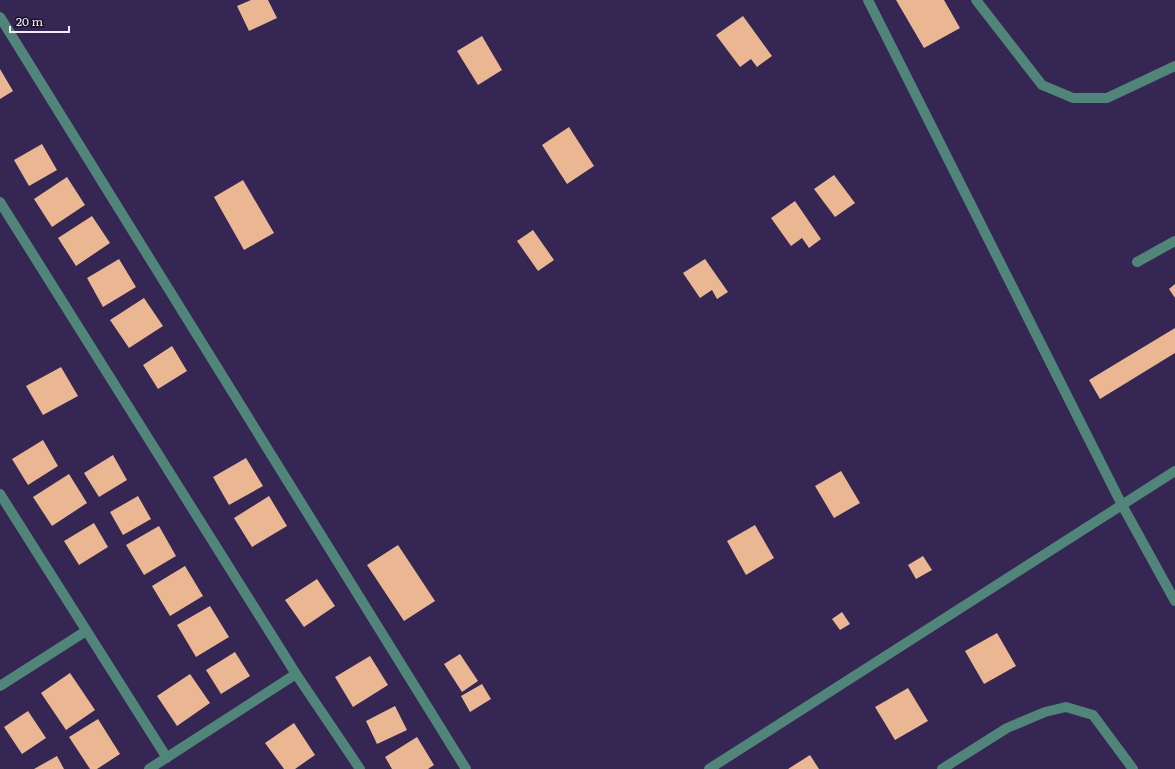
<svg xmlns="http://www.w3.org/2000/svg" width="1175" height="769" font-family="Literata,serif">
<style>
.building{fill:#ebb792}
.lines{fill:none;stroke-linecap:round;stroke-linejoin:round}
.minor{stroke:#528579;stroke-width:10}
</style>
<rect width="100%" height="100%" fill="#352653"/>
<path class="building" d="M251,0H268L277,18L249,31L237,6Z
M896,0H944L960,28L924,48Z
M743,16L772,56L757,67L751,59L740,67L716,35Z
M482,36L502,70L478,85L457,51Z
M0,69L13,91L0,99Z
M569,127L594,166L567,184L542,145Z
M42,144L57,170L29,186L14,160Z
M834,175L855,203L835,217L814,189Z
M67,177L85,205L52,227L34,199Z
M243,180L274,233L244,250L214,197Z
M795,201L821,239L809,248L802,238L791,246L771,218Z
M92,216L110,243L76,266L58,238Z
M533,230L554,260L538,271L517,241Z
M119,259L136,287L103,307L87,278Z
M705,259L728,292L717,299L712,290L700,298L683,273Z
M1175,284V298L1169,289Z
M144,298L163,326L129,348L110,320Z
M1175,328V353L1100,399L1089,380Z
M172,346L187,371L158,389L143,365Z
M61,367L78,396L43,415L26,386Z
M43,440L58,466L28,485L12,459Z
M113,455L127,480L99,497L84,473Z
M246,458L263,486L229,505L213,477Z
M841,471L860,503L834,518L815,486Z
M69,474L87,503L52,526L33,497Z
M138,496L151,519L123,535L110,512Z
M269,496L287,526L252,547L234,518Z
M94,523L108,547L79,565L64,541Z
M755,525L774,558L746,575L727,541Z
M159,526L176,556L144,575L126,545Z
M398,545L435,601L404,621L367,565Z
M923,556L932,570L916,579L908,565Z
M185,566L203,596L170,616L152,586Z
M317,579L335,606L304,627L285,600Z
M210,606L229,637L196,657L177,625Z
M842,612L850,624L840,630L832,619Z
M997,633L1016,666L984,684L965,651Z
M235,652L250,676L221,694L206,670Z
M460,654L478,681L462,692L444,664Z
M370,656L388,685L353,707L335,677Z
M70,673L95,710L66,730L41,693Z
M190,674L210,703L177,726L157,696Z
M482,684L491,699L470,712L461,696Z
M908,688L928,721L895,740L875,707Z
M395,706L407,730L377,744L366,721Z
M28,711L46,738L22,754L4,727Z
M98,719L120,754L97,769H90L69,737Z
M294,723L315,755L295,769H284L265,743Z
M417,737L434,765L428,769H392L385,757Z
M810,755L819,769H788Z
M57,756L64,769H34Z"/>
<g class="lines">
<path class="minor" d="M868,0L1122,505L1175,601
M976,0L1042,85L1073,98H1107L1175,66
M0,17L466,769
M0,202L296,674L360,769
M1137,262L1175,241
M0,494L167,758
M0,686L86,631
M149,769L296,674
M709,769L1175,471
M942,769L1007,728L1045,712L1066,707L1093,715L1133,769"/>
</g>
<path d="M10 26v6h59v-6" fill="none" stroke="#efebfc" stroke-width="2"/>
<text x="16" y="26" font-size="12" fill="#efebfc" stroke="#1a1428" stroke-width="3" paint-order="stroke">20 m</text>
</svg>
